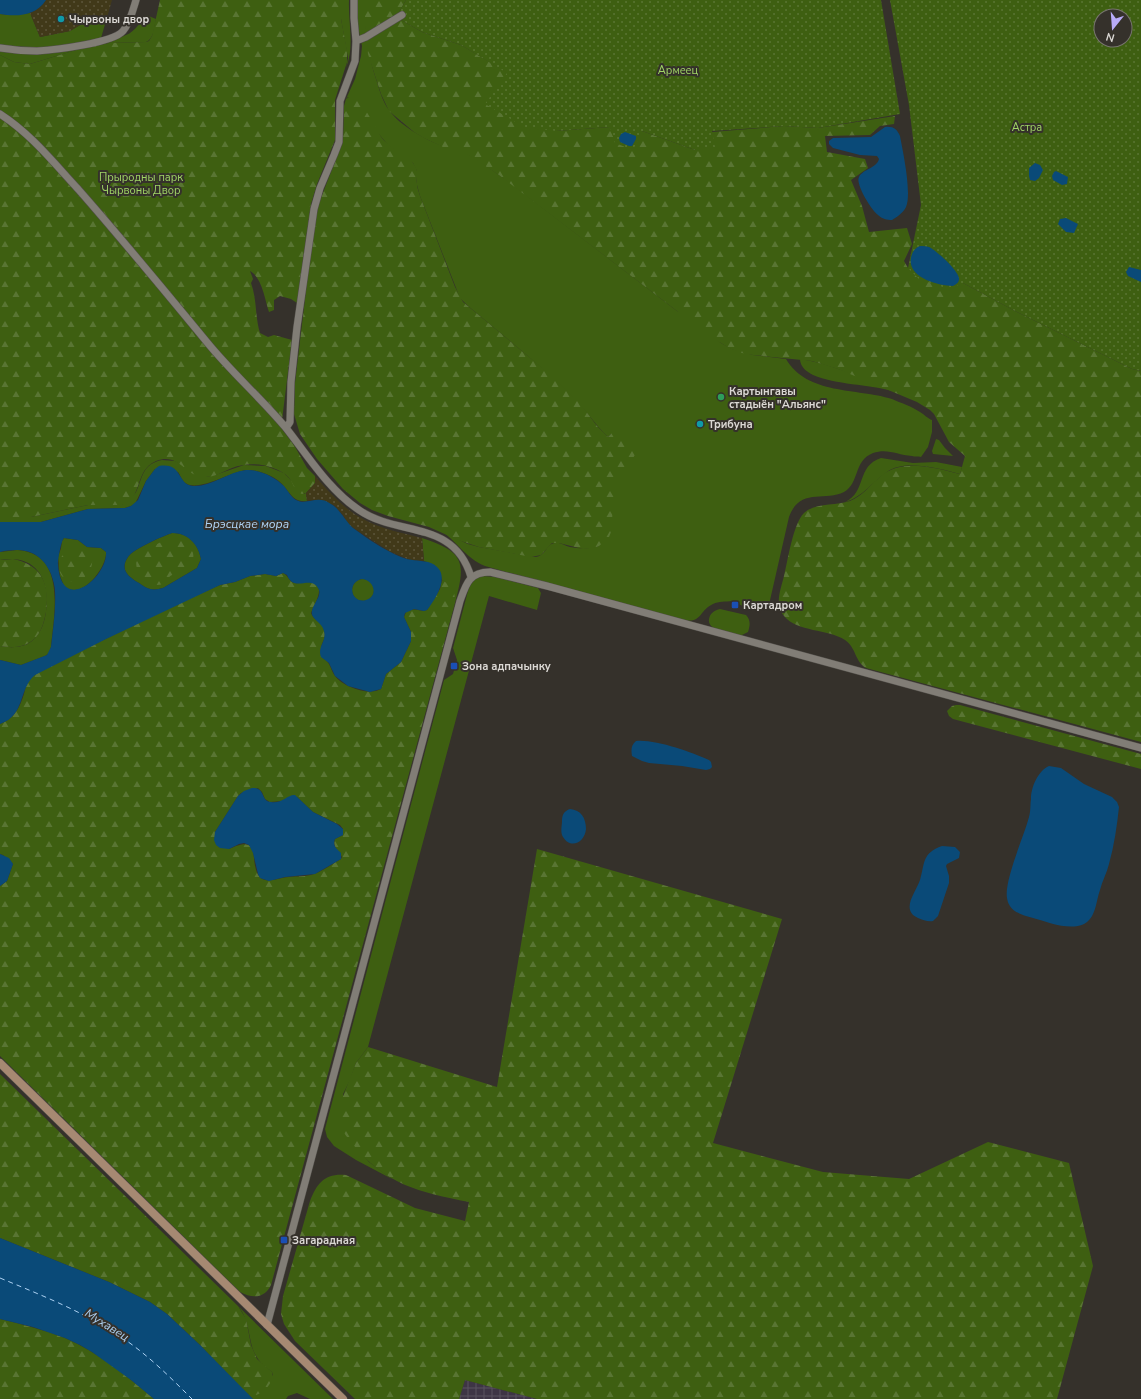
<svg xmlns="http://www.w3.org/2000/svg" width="1141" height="1399" font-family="'Nunito Sans',sans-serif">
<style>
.industrial{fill:url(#industrial-grid)}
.green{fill:#3e5f11}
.forest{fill:url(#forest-firs);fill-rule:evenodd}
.sand{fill:url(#sand-dots)}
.garden{fill:url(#garden-dots);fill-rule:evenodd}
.water{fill:#0a4a78;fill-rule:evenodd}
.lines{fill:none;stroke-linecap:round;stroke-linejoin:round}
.ferry{stroke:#aed2f3;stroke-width:1;stroke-dasharray:5 4;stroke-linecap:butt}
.street-casing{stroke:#514e49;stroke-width:8}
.secondary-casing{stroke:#514e49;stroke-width:9}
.street{stroke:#817d76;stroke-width:7}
.secondary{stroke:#a68972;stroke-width:8}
.culture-dot{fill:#0f9aa8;stroke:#35312b;stroke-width:1.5}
.leisure-dot{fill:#2e9e5b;stroke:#35312b;stroke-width:1.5}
.transit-dot{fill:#1a4fb4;stroke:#35312b;stroke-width:1.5}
.labels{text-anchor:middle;stroke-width:4;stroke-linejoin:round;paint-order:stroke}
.poi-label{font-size:11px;font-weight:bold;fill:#dbd8d4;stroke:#35312b;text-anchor:start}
.park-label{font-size:11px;fill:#a0d566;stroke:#35312b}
.water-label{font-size:12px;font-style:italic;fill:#aed2f3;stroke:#35312b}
</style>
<defs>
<pattern id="industrial-grid" width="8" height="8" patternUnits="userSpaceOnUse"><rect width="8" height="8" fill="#3e3545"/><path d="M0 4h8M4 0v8" fill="none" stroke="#59525f"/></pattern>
<pattern id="forest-firs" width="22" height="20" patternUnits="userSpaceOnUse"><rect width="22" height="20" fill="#3e5f11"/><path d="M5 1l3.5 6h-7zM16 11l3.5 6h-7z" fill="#597533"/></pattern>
<pattern id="sand-dots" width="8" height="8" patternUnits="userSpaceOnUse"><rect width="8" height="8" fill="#413919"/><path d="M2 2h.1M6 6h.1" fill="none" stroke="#5c553a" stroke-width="1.8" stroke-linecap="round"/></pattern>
<pattern id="garden-dots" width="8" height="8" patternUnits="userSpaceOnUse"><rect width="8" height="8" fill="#3e5f11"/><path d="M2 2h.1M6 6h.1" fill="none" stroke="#597533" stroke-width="1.8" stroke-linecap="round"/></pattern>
</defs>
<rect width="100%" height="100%" fill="#35312b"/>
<path class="industrial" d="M465,1380L537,1399H459Z"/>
<path class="green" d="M341,0H349C348,23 355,46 346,68L348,58L341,19Z
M358,0H365C365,31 367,52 377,82C380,92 383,102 389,110C400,126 425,139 442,146L449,144L473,157L505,179L677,311L690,317L721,343L732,349L753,355L786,359C807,395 857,388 892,399C901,403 911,406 920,412C924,414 928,419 932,420V432L928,447L921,457C918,456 915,457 912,456C897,455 888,448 873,453C853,461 860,483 844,492C824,502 800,487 789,517L768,609L747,608L732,601C725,602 719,601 713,604C698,611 703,624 681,620L485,566C466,558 459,544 444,533L468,544L479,547L535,557C546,556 546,544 555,543C560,542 565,546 570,547C580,549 590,549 599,546L611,434L608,437C594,424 584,407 570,394C538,363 502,335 468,306L460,298L420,196L417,185V171L413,163L388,145L348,97L346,99L355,79L361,56L362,46L358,26Z
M30,13L40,37L70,31L92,18L106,21L101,38C126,39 132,35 146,15L156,19C154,27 154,39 146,42L109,43L76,50L30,64L14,62L0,55V14L11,15Z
M800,359C833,364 862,378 892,391C868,384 836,385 813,375C807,372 800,367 800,359Z
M936,439L939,440L945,448L953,456L933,454L932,451Z
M881,458L913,463L936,462L962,467L960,474C941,469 904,459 887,472C872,482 863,497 845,502C867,492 856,466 881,458Z
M162,460L175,461L207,477L218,474L244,465L266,466L284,473L304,494L306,493L307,501C293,503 290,492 281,483C272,475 258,470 247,470C231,471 197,494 184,482C182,480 180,475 178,472L155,469L146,481L135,504L131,506L125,508L88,509L41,522H0V517H31L88,505H122C126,501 133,497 136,492C143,477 142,464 162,460Z
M172,533C188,533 198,543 201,559L197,568L163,588C159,589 155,590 150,589C146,588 143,586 139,583C129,577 119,570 128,557C133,549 163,536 172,533Z
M64,538L78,540L87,547L101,548L106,552C107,566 87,592 73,590C69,590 67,588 64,586L60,576L58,557L61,548L62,541Z
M422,538C465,552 466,562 455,603C456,595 449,584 442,580C441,572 431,563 424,561Z
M17,550C67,553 54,614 51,647L49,653L45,656L21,665L0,660V646C11,648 23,648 32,641C41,634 45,621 46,611C50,579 36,554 0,560V552Z
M483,576L495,577L538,588L541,593L537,610L489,596L368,1047L356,1063L350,1080L343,1094L347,1136L369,1162L392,1179L356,1160L334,1146L327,1137L325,1129L444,680L453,674L457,660L453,648L468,591C471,583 474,578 483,576Z
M352 590a11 11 0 1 1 22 0a11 11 0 1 1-22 0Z
M720,609L746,615C751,620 750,626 748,632L740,636C731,633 707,631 709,619C710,613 715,610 720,609Z
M238,1306L333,1399H310L297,1393L288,1396L286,1399H253L246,1393L249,1394L273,1375L272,1372C267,1368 261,1364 258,1359C247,1344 252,1323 238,1306Z"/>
<path class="forest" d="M160,0H341V19L347,50V62L335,100V140L317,184L311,204L297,303L291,299L280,296L274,300V310L269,312C265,300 262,277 250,271L253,279L251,283C257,299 255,317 260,333L268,337L274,335L292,340L281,428L294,445L307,468L315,476V483L306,493L302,494C294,491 294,484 289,478C285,473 279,470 273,468C260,463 245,463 232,468C222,472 213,478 203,477C185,476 179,452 156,461C134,470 143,499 122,505H88L31,517H0V55L14,62L30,64L76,50L109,43L146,42L149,41L152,36Z
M365,0H406L396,17L422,32L461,45L508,73L556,131L610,127L642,131L695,150L712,132L784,126L818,128L895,116L894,124L880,126L870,135L825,136L827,152L865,159L868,168L851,180L862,206L869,232L907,228L912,244L904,261L908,268L963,283L1015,311L1132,369L1141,371V742L866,668C855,662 856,647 845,640C828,629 797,632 784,616C774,604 781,589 784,576C788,560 793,524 804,513C816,502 836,506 850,501C863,496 871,484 881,476C902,458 935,468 960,474L965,456L949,442L934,414L930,410L917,402L838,369L812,361L753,355L742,353L731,349L711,337L499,175L470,156L459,151L443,147L424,138L414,132L389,111L381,94L368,54L365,26Z
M351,96C362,98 375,128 382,138C391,150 408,153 415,166C419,172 416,177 417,184C417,188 419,192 420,196L455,287L463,302L552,376L579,402L597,426L608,437L616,429L634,445L635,455L615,483L611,532L609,537L599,546L594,548L583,549L559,543H552L541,555L531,557L479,547L458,540L429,527L388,516L372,510L360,503L343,489L317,459L300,434L294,414L295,383L313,232L319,203L343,141L344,106L346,99Z
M169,538C177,537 184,539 189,545C193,550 194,554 193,560C192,573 181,570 172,575C168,577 167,581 163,584C145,589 133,574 137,556L149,548Z
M75,547C110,549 84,595 64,578C52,567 62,550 75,547Z
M13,559C42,565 50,584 46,612C44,622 41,634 33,640C24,648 11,648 0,646V560Z
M283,573C289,576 289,582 295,583C299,584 303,582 308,582C329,583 314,604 311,613C313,620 321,621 323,627C328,639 321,641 321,649C321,652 322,656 323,658C331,663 330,669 335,676C343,687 369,696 381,689L386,674L401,662L411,641V632L404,617L406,612C418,606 419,613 427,610L440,589L442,580C451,585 456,592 455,603L271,1285C265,1298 253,1299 240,1292L0,1056V886L7,881L13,864L3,855L0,854V724C14,719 20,707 24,694C25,689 26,684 30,679C34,674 42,671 48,667L177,604L220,585L235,582L250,576L265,574L276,576ZM258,788L262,792L265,799L270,802L282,801L289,797H297L313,812L340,825L343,829V835L335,839C332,847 339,850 342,857L341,859C332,864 323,871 314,874C306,877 297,876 289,877C283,877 277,880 271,880C268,881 265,880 262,879C246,868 266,831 229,849L215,832L238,796L241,793Z
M956,705H960L1141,754V769L953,719L949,716L947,711L952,706Z
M537,849L782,919L713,1143L823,1172L909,1179L988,1142L1069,1163L1093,1266L1057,1399H537L465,1380L459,1399H355L295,1341L284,1324L281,1314L283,1296L310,1201C317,1183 325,1173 346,1175L415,1208L465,1221L469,1202C419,1192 385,1185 351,1142C343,1132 336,1123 338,1109L356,1063L368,1047L497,1087Z
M0,1074L238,1306L246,1319L251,1345L257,1359L272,1372C275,1381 264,1393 256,1395C252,1395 249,1394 246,1393L200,1345L167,1314L150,1302L109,1282L0,1238Z
M0,1319C22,1324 44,1330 65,1338C98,1352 127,1376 154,1399H0Z"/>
<path class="sand" d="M46,0H112L106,21L92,18L70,31L40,37L30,13C37,10 42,6 46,0Z
M315,476C329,492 344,509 363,519C381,529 403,533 422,538L424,561L410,560L389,551L349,525L343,515L334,505L314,500L307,501L306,493L315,483Z"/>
<path class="garden" d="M406,0H881L900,114L818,128L784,126L712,131L715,147L695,150L642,131L633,150L615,143L610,127L556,131L524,127L485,104L507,73L461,45L422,32L396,17Z
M890,0H1141V371L1132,369L1015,311L963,283L949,289L919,279L908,268L921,205L909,105ZM1101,16H1125V40H1101Z"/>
<path class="water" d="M0,0H46C36,16 17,17 0,14Z
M885,127C893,126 897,129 900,136C903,152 912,193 906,207C904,212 897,217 892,220C887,220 882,219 878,215C872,211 855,184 859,177C863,169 877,168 879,159L877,156L860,155L833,148L829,144V141L833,138L871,137Z
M625,132L636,136V139L632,146H629L620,142L619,138L621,134Z
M1035,163L1040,165L1043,170L1039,178L1035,181L1030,180L1029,176V168Z
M1056,171L1068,177L1067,184L1062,185L1053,180L1052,176L1054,172Z
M1066,218L1078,224L1074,233L1066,232L1058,224L1060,219Z
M920,246C924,246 926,246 929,247C936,250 960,272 959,279C959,283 956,284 953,286C938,286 907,277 911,258C912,252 915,248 920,246Z
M1129,267L1141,270V282L1128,276L1126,272Z
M159,466C183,462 177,485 193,486C211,487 228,472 246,470C259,469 275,477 284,486C288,491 291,497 296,500C308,506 317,494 331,504C341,510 345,521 353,528C368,539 384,550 401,557C410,561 419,560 428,562C454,570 437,597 427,610L424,611L414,609L405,613L404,617L411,632V641L401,662L386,674L381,689L370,692L348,686L335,676L329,663L321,657C317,647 327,641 324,631C322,622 310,619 312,611C313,604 323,595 318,588C310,575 294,593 287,575L283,573L276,576L265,574L250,576L235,582L220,585L106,639L35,675C18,689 26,715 0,724V660L21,665L47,655L51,647C53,629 56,610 55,592C55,586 53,580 51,574C41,551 23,547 0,552V522H41L88,509L125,508L131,506L138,500L146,481L155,469ZM172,533C188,533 198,544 201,559L197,568L163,588C159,589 155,590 150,589C146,588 143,586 139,583C129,577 119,570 128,557C133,549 163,536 172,533ZM64,538L78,540L87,547L101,548L106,552C108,577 61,616 58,564C58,559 61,541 64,538ZM361,579C374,579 379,596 366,600C352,604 346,584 361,579Z
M636,741C655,739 691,752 709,760L711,762L712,767L710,769L706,770L682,766L649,763L642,761L632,756C631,750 631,745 636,741Z
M1049,766L1061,768L1084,784L1112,797L1117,802L1119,807C1117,826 1114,846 1109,864C1107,873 1102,881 1100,890C1096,901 1096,918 1084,924C1069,931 1048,922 1033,918C1022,915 1009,912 1007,898C1004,881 1024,836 1029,817C1031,810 1030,805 1031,799C1031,787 1038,771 1049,766Z
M252,788C266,787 260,801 271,802C282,804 288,794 295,795L313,812L337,824L343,829V835L335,839C332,846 337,849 341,853V859L315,874L285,877L269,881L260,878L258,874L253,853L249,845L244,843L239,844L229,849L220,848L216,845L214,840L215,832L238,796L244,791Z
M570,809C581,810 586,818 586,829C585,842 571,850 563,837C560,832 562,826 562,821C562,815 564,811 570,809Z
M942,846L955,847L960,852L959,858L947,864L946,866L949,876V883L938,916L933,921C928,922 923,920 918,918C900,910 916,892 920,880C925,863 922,853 942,846Z
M0,854L9,858L13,864L7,881L0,886Z
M0,1238L109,1282L150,1302L167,1314L200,1345L253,1399H154L131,1380L92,1352L80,1345L65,1338L33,1327L0,1319Z"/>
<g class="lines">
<path class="ferry" d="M0,1278C41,1295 84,1312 121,1337C147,1354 170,1377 192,1399"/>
<g class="street-casing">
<path id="street" d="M354,0V18L356,41L355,61L340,101L339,142L334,155L320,188L314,209L297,327L291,382L290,422L286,428C308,456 329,490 359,510C398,537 454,519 471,577
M356,41L366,37L402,15
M0,48C12,50 24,51 37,51C54,50 113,43 123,31C130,23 133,10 136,0
M0,114C31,134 53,162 78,189C122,239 164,290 206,341C231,372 261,398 286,428
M267,1325L460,601C466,584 469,572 490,572L547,586L1141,748"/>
</g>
<g class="secondary-casing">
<path id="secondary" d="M0,1063L343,1399"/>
</g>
<use href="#street" class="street"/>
<use href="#secondary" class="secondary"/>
</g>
<g class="culture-dot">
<circle cx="61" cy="19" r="4"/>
<circle cx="700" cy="424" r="4"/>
</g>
<circle class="leisure-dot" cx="721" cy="397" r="4"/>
<g class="transit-dot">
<rect x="731" y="601" width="8" height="8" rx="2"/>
<rect x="450" y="662" width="8" height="8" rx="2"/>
<rect x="280" y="1236" width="8" height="8" rx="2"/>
</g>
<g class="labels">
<g class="poi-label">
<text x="69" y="23">Чырвоны двор</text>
<text x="729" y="395">Картынгавы<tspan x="729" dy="13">стадыён "Альянс"</tspan></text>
<text x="708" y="428">Трибуна</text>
<text x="743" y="609">Картадром</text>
<text x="462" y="670">Зона адпачынку</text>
<text x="292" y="1244">Загарадная</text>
</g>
<g class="park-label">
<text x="678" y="74">Армеец</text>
<text x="1027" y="131">Астра</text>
<text x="141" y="181">Прыродны парк<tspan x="141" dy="13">Чырвоны Двор</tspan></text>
</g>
<g class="water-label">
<text x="247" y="528">Брэсцкае мора</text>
<text transform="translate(107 1325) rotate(32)" y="4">Мухавец</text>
</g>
</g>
<g transform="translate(1113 28) rotate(197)"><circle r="19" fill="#35312b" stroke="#77746f"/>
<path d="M0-3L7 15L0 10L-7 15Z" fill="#b8abf7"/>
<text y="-6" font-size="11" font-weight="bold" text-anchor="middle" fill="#dbd8d4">N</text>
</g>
</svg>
